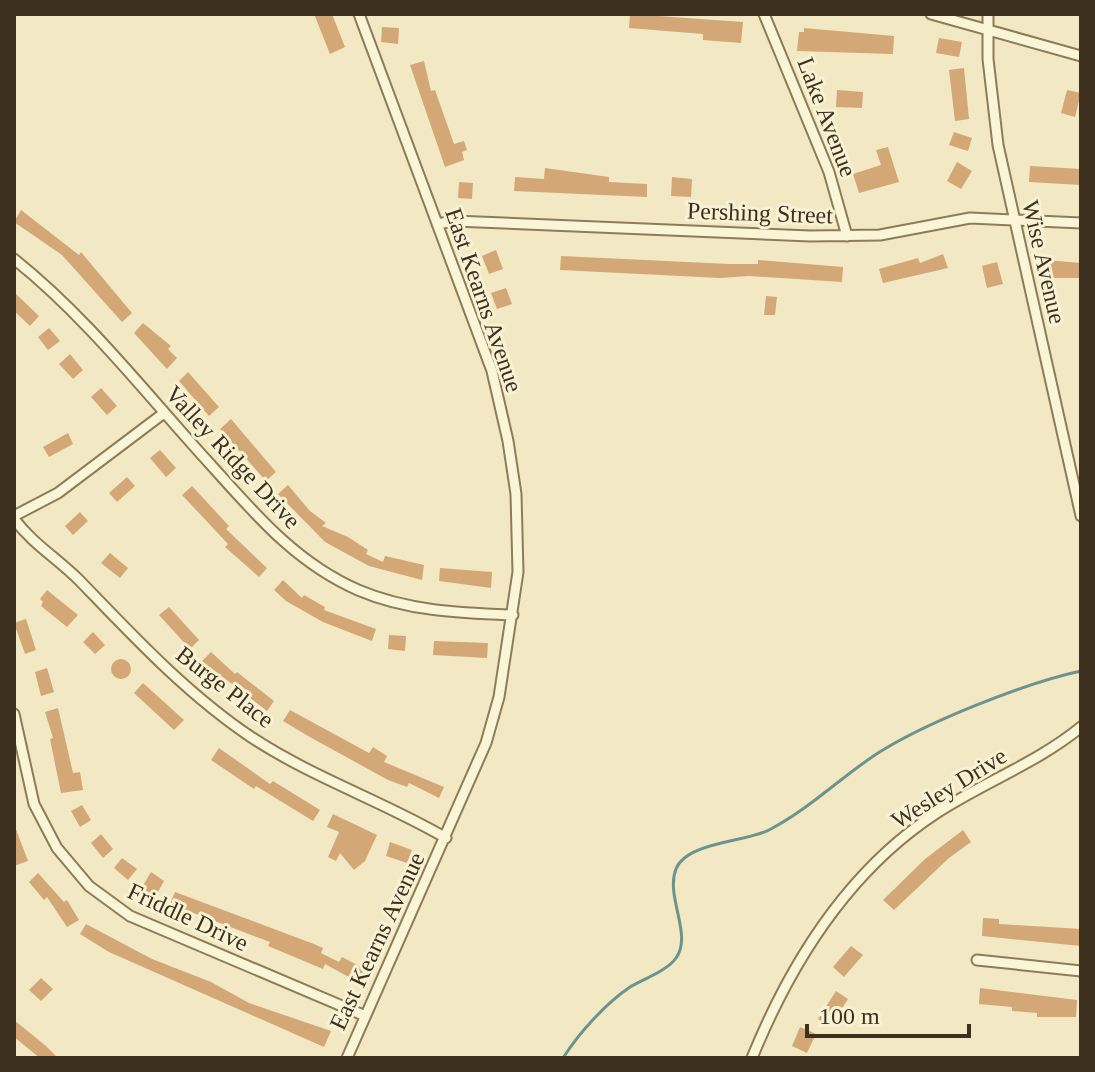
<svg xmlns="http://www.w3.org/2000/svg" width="1095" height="1072" font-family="'Times New Roman',serif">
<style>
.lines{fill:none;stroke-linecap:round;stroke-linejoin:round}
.stream{stroke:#6b948e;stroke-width:3}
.building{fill:#d3a776}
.minor-casing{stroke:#8e7b58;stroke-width:13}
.minor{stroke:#fbf5d8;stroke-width:9}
.labels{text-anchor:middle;stroke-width:6;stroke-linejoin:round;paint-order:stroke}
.street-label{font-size:24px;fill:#3d301e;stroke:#f8f2d4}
</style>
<rect width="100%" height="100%" fill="#f2e9c4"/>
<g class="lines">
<path class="stream" d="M563,1058C579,1033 605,1004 630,987C643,979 667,971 676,958C693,935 665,896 676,869C686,842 746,842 769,830C808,810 841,777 878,753C927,722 1025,683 1081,671"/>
</g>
<path class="building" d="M314,14H332L345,47L330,54Z
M630,14L743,22L741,43L703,40V34L629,28Z
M382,27L399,28L398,44L381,42Z
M804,28L894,36L893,54L797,51L799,32H804Z
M939,38L962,42L959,57L936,53Z
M424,61L431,91L435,90L454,144L464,141L467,150L462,152L464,160L445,167L410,65Z
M964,68L969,119L955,121L949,70Z
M837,90L863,92L862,108L836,107Z
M1067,90L1081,93L1075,117L1061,113Z
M954,132L972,138L968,151L949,145Z
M888,147L899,182L859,193L853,174L881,165L876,150Z
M957,162L972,171L961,189L947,181Z
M1030,166L1081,169V185L1029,182Z
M545,168L609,177V182L647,184V197L514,191L515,177L544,179Z
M672,177L692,179L691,197L671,196Z
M459,182L473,183L472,199L458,198Z
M21,210L79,255L81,252L132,313L122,322L62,255L14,222Z
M496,250L503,269L489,274L482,256Z
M943,254L948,268L883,283L879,269L918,258L920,263Z
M561,256L729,264H758V260L843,267L842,282L749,276L720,278L560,270Z
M1046,260L1081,263V278H1045Z
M997,262L1003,284L987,288L982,266Z
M506,288L512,304L497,309L491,293Z
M14,292L39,316L30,326L14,311Z
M766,296L777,297L775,315H764Z
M143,323L171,346L168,349L177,358L167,369L134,333Z
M49,328L60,341L48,350L38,337Z
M70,354L83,370L73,379L59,364Z
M188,372L219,407L209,416L179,381Z
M101,388L117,406L107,415L91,397Z
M231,419L276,472L266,481L220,429Z
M68,433L73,444L49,457L43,447Z
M160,450L176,468L166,477L150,458Z
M127,477L135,486L117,502L109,493Z
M288,485L310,511L326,523L322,526L348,537L368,550L366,554L383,562L385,556L424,565L422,580L369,566L325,542L278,494Z
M192,486L229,526L226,529L267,568L259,577L225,547L228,544L182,495Z
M80,512L88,521L73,535L65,526Z
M110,553L128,568L120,578L101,563Z
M440,568L492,572L491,588L439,581Z
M283,580L302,598L304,595L325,607L324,610L376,629L372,641L323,622L286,601L274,590Z
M47,590L78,615L67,627L41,606L43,602L40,599Z
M169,607L199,640L190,649L159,615Z
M26,619L36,650L25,654L14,623Z
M93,632L105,645L95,654L83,642Z
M389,635L406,636L405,651L388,649Z
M434,641L488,643L487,658L433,655Z
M211,652L235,674L237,672L274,701L267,711L202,661Z
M111 669a10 10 0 1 1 20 0a10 10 0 1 1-20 0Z
M47,668L54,692L41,696L35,672Z
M143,683L184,720L174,730L134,693Z
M58,708L73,773L80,772L83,790L61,793L50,739L53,738L45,712Z
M290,710L369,753L373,747L387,756L384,762L444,787L439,798L409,783L407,787L388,780L308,736L283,721Z
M219,748L270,784L273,781L320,810L313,821L256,786L254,789L211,760Z
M82,805L91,820L80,827L71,811Z
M333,814L377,835L365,861L354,870L340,853L336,861L328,857L339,832L327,827Z
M14,824L28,861L14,866Z
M963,830L971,842L949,858L894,910L883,900L925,859Z
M101,834L113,849L103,858L91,843Z
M390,842L412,850L407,863L386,856Z
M122,858L137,869L128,880L114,868Z
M151,872L164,881L155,897L141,889Z
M38,873L64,902L67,900L79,920L67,927L47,897L44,900L29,882Z
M175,892L314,944L323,948L321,953L339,962L342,957L365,969L358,982L325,964L323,969L268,946L270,942L170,904Z
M983,918L999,919V924L1081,929V946L982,936Z
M86,924L152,959L211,982L249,1003L331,1031L324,1047L109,952L80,934Z
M851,946L863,955L844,977L833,967Z
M41,978L53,989L41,1001L29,990Z
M980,988L1077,1000L1076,1017H1037V1013L1012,1011V1007L979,1004Z
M836,991L848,999L830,1027L818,1019Z
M14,1020L46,1046L58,1058H40L14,1037Z
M800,1027L816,1034L807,1053L792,1046Z"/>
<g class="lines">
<g class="minor-casing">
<path id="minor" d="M764,14L829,172L847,236
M931,14L1081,56
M988,14V59L998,145L1081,516
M437,224L454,221L810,236L880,235L970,218L1081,223
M14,259C88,318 147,395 211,465C255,514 296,563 358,590C407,611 459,613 513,615
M14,516L58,493L164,413
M14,519C33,544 58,559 80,581C134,637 187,694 251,737C313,778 383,801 446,838
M14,714L34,804L57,848L89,886L130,916L363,1015
M977,960L1081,971
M347,1058L486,743L499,697L518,572L516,494L508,441L492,371L359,14
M752,1058C791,962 847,872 935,814C982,783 1037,763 1081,727"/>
</g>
<use href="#minor" class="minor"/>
</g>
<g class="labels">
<g class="street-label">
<text transform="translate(827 117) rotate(69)" y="8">Lake Avenue</text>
<text transform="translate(760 213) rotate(2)" y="8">Pershing Street</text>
<text transform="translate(1044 262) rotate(77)" y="8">Wise Avenue</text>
<text transform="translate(484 300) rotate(71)" y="8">East Kearns Avenue</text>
<text transform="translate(233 457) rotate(47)" y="8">Valley Ridge Drive</text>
<text transform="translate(225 687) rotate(38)" y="8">Burge Place</text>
<text transform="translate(949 788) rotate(-32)" y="8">Wesley Drive</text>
<text transform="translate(188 917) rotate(25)" y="8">Friddle Drive</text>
<text transform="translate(377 941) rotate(-65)" y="8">East Kearns Avenue</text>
</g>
</g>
<rect width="1095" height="1072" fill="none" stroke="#3d301e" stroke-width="32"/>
<path d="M807 1024v12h162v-12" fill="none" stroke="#3d301e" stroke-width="4"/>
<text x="819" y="1024" font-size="24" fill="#3d301e" stroke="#f8f2d4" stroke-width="6" paint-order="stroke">100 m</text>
</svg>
